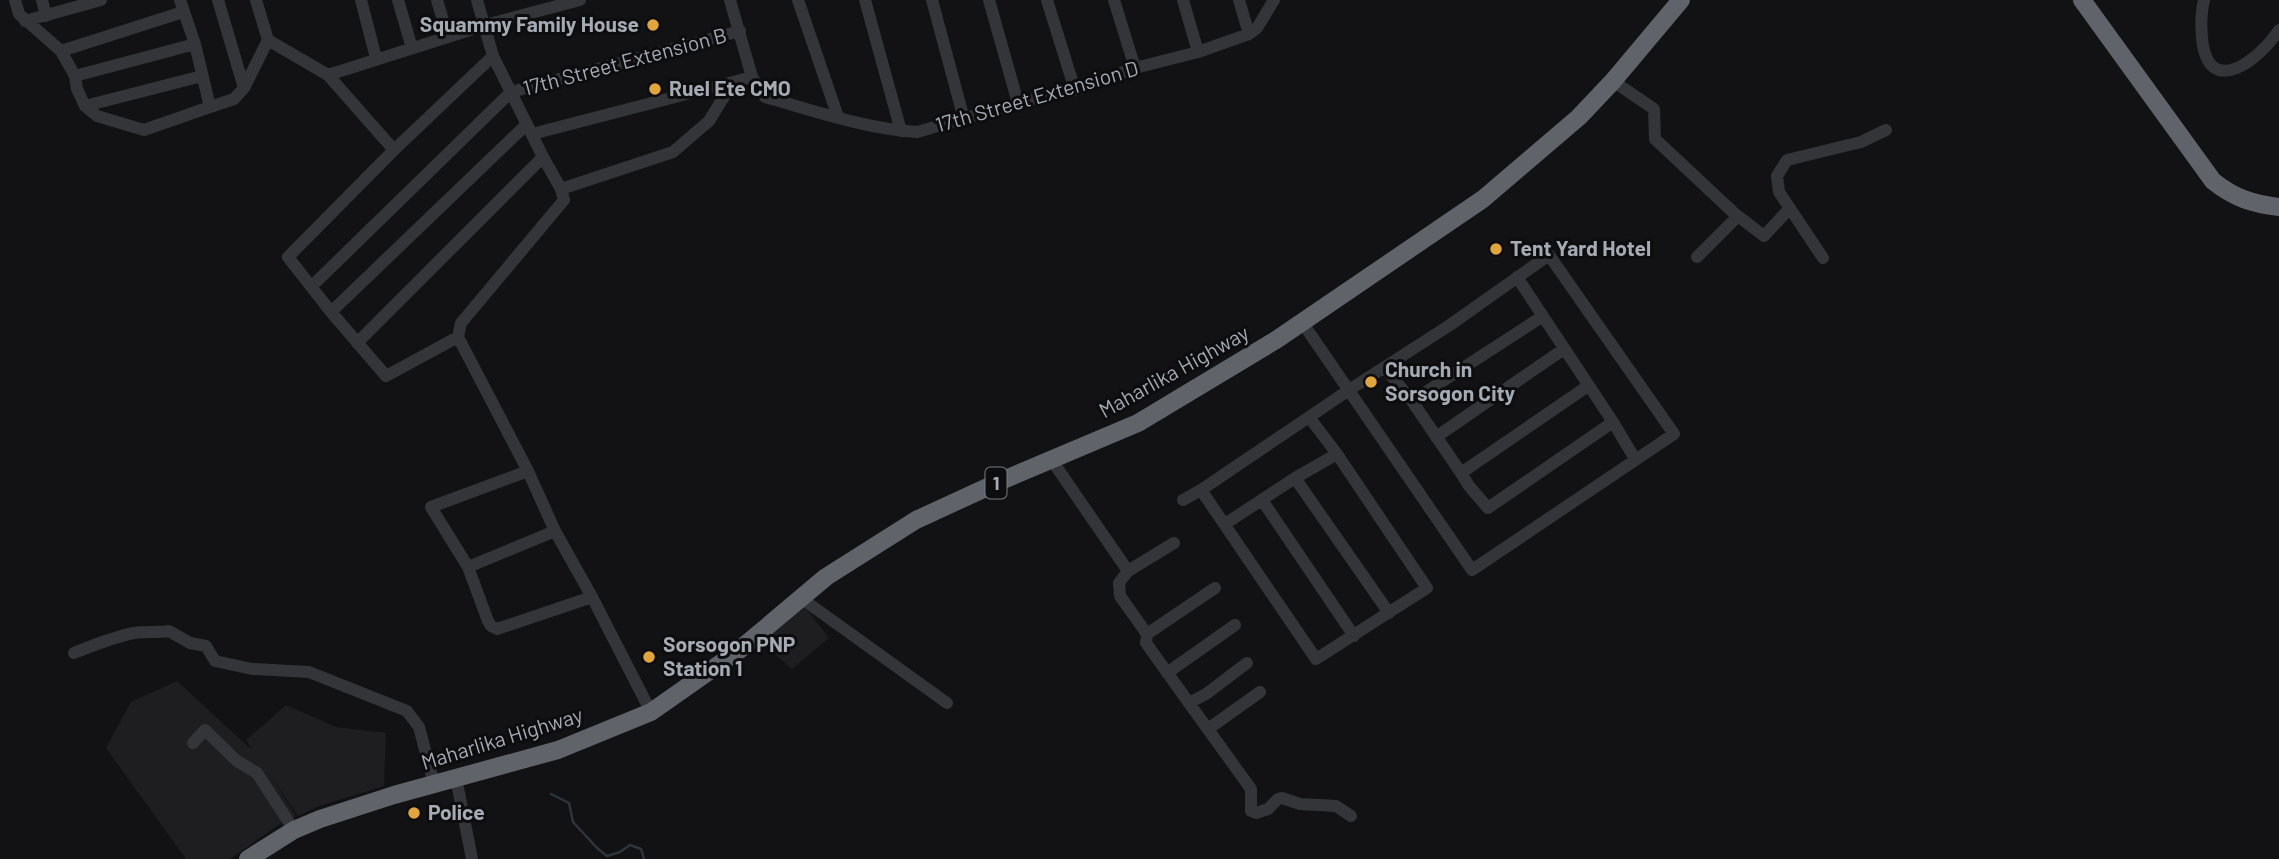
<svg xmlns="http://www.w3.org/2000/svg" width="2279" height="859" font-family="Barlow,sans-serif">
<style>
.built{fill:#1e1e21}
.lines{fill:none;stroke-linecap:round;stroke-linejoin:round}
.stream{stroke:#2d353b;stroke-width:2.5}
.minor{stroke:#343538;stroke-width:12}
.highway{stroke:#606369;stroke-width:18}
.poi-dot{fill:#e1a53d;stroke:#0d0d0f;stroke-width:2.5}
.labels{text-anchor:middle;stroke-width:6;stroke-linejoin:round;paint-order:stroke}
.shield{fill:#0d0d0f;stroke:#777b82;stroke-width:2}
.shield-label{font-size:19px;font-weight:bold;fill:#a5aab3}
.poi-label{font-size:21px;font-weight:bold;fill:#a5aab3;stroke:#0d0d0f;text-anchor:start}
.street-label{font-size:21px;fill:#a5aab3;stroke:#0d0d0f}
</style>
<rect width="100%" height="100%" fill="#121214"/>
<path class="built" d="M805,607L829,638L792,669L761,642Z
M177,681L253,751L246,740L286,705L336,727L386,733L384,786L319,806L298,816L267,771L296,816L281,823L230,859H186L106,748L131,702Z"/>
<g class="lines">
<path class="stream" d="M551,794L569,803L573,822L597,848L607,856L620,852L630,845L641,849L644,859"/>
<path class="minor" d="M15,0L19,14L61,51L75,76L77,89L85,106L97,116L144,130L210,107
M42,0L46,16
M180,0L195,44L210,107L234,99L244,88
M218,0L244,88L268,40
M256,0L268,40L328,75L489,24L580,0
M361,0L376,58
M398,0L412,48
M437,0L448,37
M477,0L493,56L543,157L561,189L564,200L461,323L458,337L528,471L555,531L592,597L651,712
M730,0L752,77L765,97C814,111 866,129 917,132L1018,103L1075,90L1135,68L1198,52L1249,34L1257,28L1274,0
M798,0L838,117
M865,0L901,131
M932,0L964,119
M989,0L1018,103
M1047,0L1075,90
M1114,0L1135,68
M1183,0L1198,52
M1239,0L1249,34
M2204,0C2201,12 2201,26 2202,38C2208,101 2260,59 2279,30
M25,21L101,0
M61,51L183,12
M328,75L394,150
M75,76L195,44
M1613,81L1654,109L1655,139L1734,213L1764,236L1790,208
M85,106L202,76
M532,134L733,82
M561,189L673,152L709,121L733,82L752,77
M1697,257L1738,216
M1823,258L1779,192L1777,176L1787,160L1861,142L1886,130
M1517,277L1613,422L1488,508L1469,486L1461,473L1588,386
M312,286L511,92L740,31
M331,312L527,124
M458,337L386,376L331,312L288,257L394,150L493,56
M357,343L543,157
M1385,368L1412,401L1461,473
M1412,401L1543,316
M1613,422L1635,459
M1436,437L1564,349
M1051,459L1128,571
M528,471L431,507L468,567L555,531
M1295,478L1389,613
M1201,490L1316,659L1427,588L1337,454L1309,417
M1183,500L1201,490L1349,390L1450,325L1549,255L1674,434L1472,570L1302,322
M1262,500L1354,636
M1225,524L1295,478L1337,454
M1174,543L1128,571L1119,583L1120,596L1147,634L1215,588
M468,567L488,621L491,626L497,629L592,597
M801,598L947,703
M1147,634L1146,643L1189,703L1206,694L1247,663
M74,653C94,645 113,637 134,633C146,631 157,633 169,631L190,643L206,646L215,661L252,669L309,672L407,711L419,727L434,784
M1167,673L1235,625
M1189,703L1251,789V811L1256,813L1268,809L1278,799L1282,798L1300,804L1336,806L1351,816
M1208,729L1260,692
M193,743L205,730L237,761L257,773L294,830
M456,778L472,859"/>
<path class="highway" d="M2082,0L2213,181C2234,198 2253,204 2279,207
M248,859L294,830L320,819L394,795L558,750L651,712L738,651L826,577L916,520L1003,480L1138,423L1276,340L1483,199L1579,117L1613,81L1681,0"/>
</g>
<g class="poi-dot">
<circle cx="653" cy="25" r="7"/>
<circle cx="655" cy="89" r="7"/>
<circle cx="1496" cy="249" r="7"/>
<circle cx="1371" cy="382" r="7"/>
<circle cx="649" cy="657" r="7"/>
<circle cx="414" cy="813" r="7"/>
</g>
<g class="labels">
<rect class="shield" x="985.5" y="467.5" width="21" height="31" rx="5"/>
<g class="shield-label">
<text x="996" y="490">1</text>
</g>
<g class="poi-label">
<text x="639" y="32" text-anchor="end">Squammy Family House</text>
<text x="669" y="96">Ruel Ete CMO</text>
<text x="1510" y="256">Tent Yard Hotel</text>
<text x="1385" y="377">Church in<tspan x="1385" dy="24">Sorsogon City</tspan></text>
<text x="663" y="652">Sorsogon PNP<tspan x="663" dy="24">Station 1</tspan></text>
<text x="428" y="820">Police</text>
</g>
<g class="street-label">
<text transform="translate(625 62) rotate(-15)" y="7">17th Street Extension B</text>
<text transform="translate(1037 97) rotate(-16)" y="7">17th Street Extension D</text>
<text transform="translate(1174 372) rotate(-29)" y="7">Maharlika Highway</text>
<text transform="translate(502 739) rotate(-17)" y="7">Maharlika Highway</text>
</g>
</g>
</svg>
